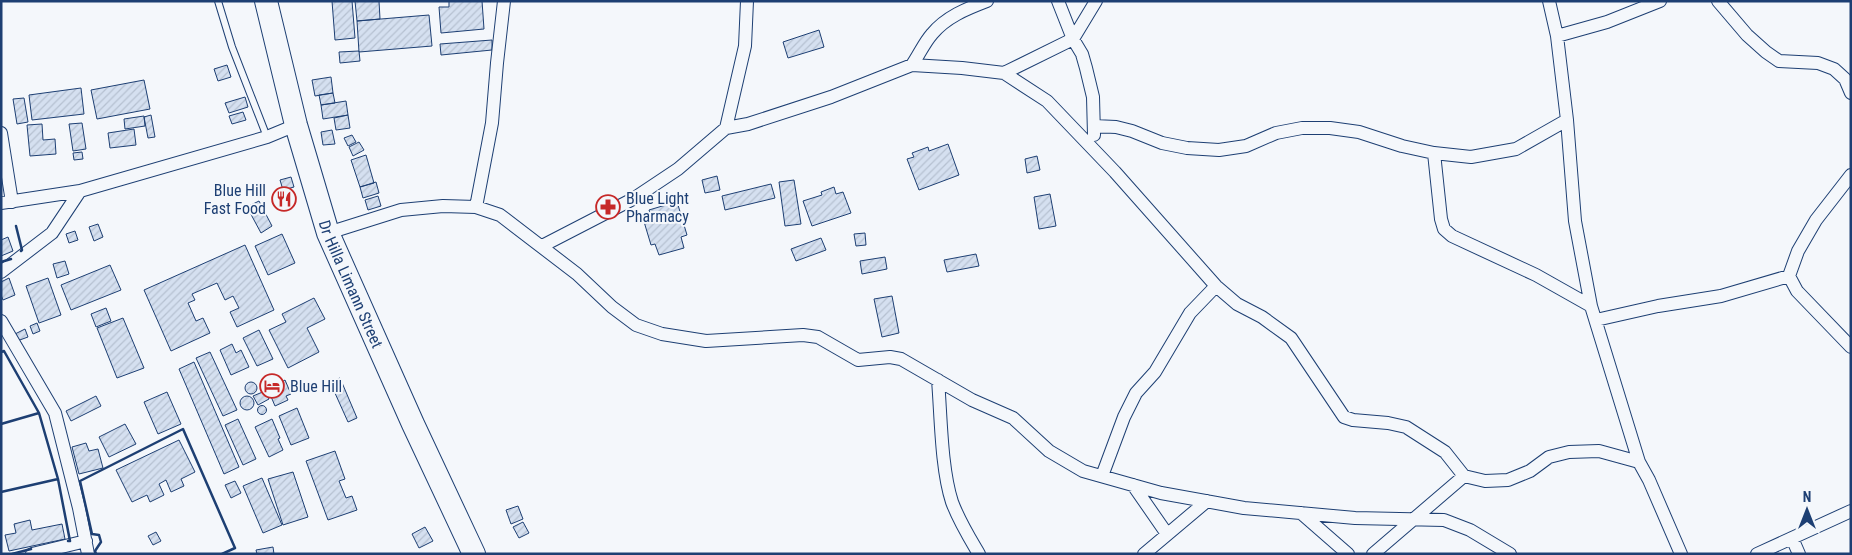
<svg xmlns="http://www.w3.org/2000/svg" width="1852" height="555" font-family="'Roboto Condensed',sans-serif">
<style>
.building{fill:url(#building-hatch);stroke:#1d3f73}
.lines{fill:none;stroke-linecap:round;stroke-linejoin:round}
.lane-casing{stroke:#1d3f73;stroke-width:8}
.street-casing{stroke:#1d3f73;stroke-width:14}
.highway-casing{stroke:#1d3f73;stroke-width:24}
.lane{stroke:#f4f7fb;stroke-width:6}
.street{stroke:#f4f7fb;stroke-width:12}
.highway{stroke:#f4f7fb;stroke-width:22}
.wall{stroke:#1d3f73;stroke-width:2.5}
.labels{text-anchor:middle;stroke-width:4;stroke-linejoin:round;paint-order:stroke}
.poi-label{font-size:16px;fill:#1d3f73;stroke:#f4f7fb;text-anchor:start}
.street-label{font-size:16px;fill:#1d3f73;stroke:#f4f7fb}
</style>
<defs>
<pattern id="building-hatch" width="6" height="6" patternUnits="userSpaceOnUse" patternTransform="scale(1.25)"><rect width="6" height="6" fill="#d5e0f0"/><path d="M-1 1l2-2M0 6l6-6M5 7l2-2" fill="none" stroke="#b6c1d1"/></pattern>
</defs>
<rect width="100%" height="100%" fill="#f4f7fb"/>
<path class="building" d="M332,1H352L355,38L335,40Z
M355,1H379L380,19L357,21Z
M449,1H482L484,29L441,33L439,7H449Z
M429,15L432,46L359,52L357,21Z
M819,30L824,47L788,58L783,42Z
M492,40V50L441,55L440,44Z
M359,51L360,61L340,63L339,52Z
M227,65L231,77L218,81L214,69Z
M331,77L333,93L315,96L312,80Z
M144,80L150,109L97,119L91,90Z
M81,88L84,114L32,120L29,95Z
M333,93L335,103L321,105L319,95Z
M245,97L248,107L229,113L225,103Z
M24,98L28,122L17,124L13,99Z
M346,101L348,115L323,119L321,105Z
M243,112L246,120L232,124L229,116Z
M151,115L155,137L148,138L144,117Z
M348,115L350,128L336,130L334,118Z
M144,116L145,126L125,129L124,119Z
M82,123L86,149L73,151L69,124Z
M42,124L43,140L55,139L56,154L30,156L27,125Z
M134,129L136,145L110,148L108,133Z
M332,130L335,144L323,145L321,132Z
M352,135L356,142L348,146L344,138Z
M359,142L364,150L353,156L349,147Z
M948,144L959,175L919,190L907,159L914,157L912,153L928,147L929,151Z
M82,152L83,159L74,160L73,153Z
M366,155L374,183L360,187L351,160Z
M1037,156L1040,170L1027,173L1025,159Z
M717,176L720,190L705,193L702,180Z
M291,177L294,187L283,190L280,180Z
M794,180L801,224L785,226L779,182Z
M376,182L379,193L363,198L360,187Z
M771,184L775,198L725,210L722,196Z
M834,187L836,194L843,192L851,213L812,226L803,201L822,195L821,192Z
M1050,194L1056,226L1039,229L1034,197Z
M378,196L381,206L368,210L365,200Z
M259,201L272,226L261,233L247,207Z
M669,204L670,207L678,205L687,235L681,237L684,248L659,255L655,244L651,245L642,215L650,213L649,210Z
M98,224L103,237L94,241L89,227Z
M75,231L78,240L69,243L66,234Z
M865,233L866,245L856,246L854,234Z
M282,234L295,263L268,275L255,246Z
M8,237L13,251L1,256V240Z
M821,238L826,250L796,261L791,249Z
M245,245L274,310L237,327L230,312L239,308L233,296L225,300L217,283L192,294L195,300L188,303L196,321L203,318L210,333L171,351L144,290Z
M976,254L979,266L947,272L944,260Z
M885,257L887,269L862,274L860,261Z
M65,261L69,274L57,278L53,264Z
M110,265L121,290L71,310L61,285Z
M9,278L15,295L3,300L1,295V282Z
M48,278L61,315L39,323L26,286Z
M892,296L899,333L882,337L874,299Z
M314,298L325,319L307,328L319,352L288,368L269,330L286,322L282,314Z
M106,308L111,321L96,327L91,314Z
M123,318L144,368L117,378L97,328Z
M37,323L40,331L33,334L30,326Z
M25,329L28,337L17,341L15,334Z
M259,330L273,359L257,366L243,338Z
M232,344L236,353L241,350L249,367L231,375L220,350Z
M210,352L237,410L223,416L196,358Z
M194,362L239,467L224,474L179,369Z
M276,375L280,383L285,380L291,394L286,396L288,400L275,406L264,380Z
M340,378L357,418L348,422L330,382Z
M245 388a6 6 0 1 1 12 0a6 6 0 1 1-12 0Z
M265,391L269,399L258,405L253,396Z
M167,392L181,424L158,434L144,402Z
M240 403a7 7 0 1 1 14 0a7 7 0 1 1-14 0Z
M96,396L101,406L71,421L66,411Z
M257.5 410a4.5 4.5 0 1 1 9 0a4.5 4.5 0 1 1-9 0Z
M297,408L309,438L291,445L279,416Z
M238,419L256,459L243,465L225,425Z
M272,419L280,438L278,439L283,450L269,457L255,427Z
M125,424L136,444L109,457L99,437Z
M179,440L195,472L181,479L184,486L171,492L166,480L159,484L164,495L150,502L147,495L132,502L116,470Z
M86,443L89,451L98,449L103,468L79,474L72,447Z
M335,451L345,479L339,481L346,498L352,496L357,510L328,520L306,461Z
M293,472L308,517L283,525L268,479Z
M262,478L282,525L263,533L243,486Z
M235,481L241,493L231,498L225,485Z
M518,506L523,519L511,524L506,510Z
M30,520L32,530L62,524L65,539L9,551L5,535L16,533L14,524Z
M523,522L529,533L519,538L513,527Z
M425,527L433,541L419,548L412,534Z
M156,532L161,541L153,545L148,536Z
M273,547L274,554H257L256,550Z"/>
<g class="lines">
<g class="lane-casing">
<path id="lane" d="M218,1L232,47L267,137"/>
</g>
<g class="street-casing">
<path id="street" d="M1058,1L1073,39L1082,54L1086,68L1093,97L1094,135
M1549,1L1557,36L1567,120L1575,221L1591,306L1639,462L1649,480L1681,554
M1718,1L1747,35L1766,52L1779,61L1818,63L1834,69L1845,79L1851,93
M1557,36L1607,22L1660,1
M912,65C919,55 924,43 932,34C946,17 966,9 987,1
M1004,73L1073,39L1096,1
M1094,126L1116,127L1132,131L1162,143L1187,148L1219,150L1246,146L1276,133L1302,128H1330L1359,132L1402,146L1434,153L1471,157L1516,149L1567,120
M726,128L745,46L747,1
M1,133L12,202
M1434,153L1441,219L1444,229L1452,236L1536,275L1591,306
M1851,175L1816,220L1798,251L1789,276L1797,291L1851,347
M1,203L80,191L267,137L296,125
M476,207L492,123L497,63L504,1
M328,233L401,210L443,206L476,207L500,215L577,274L612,307L636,325L662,334L706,341L803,335L818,337L858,360L890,357L901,359L972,400L1013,418L1049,451L1083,471L1161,493L1244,508L1355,518L1444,520L1470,530L1510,554
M542,246L633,199L678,169L726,128L748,124L831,97L912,65L962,68L1004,73L1047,101L1115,172L1216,286L1237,304L1262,317L1291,338L1344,417L1353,420L1388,423L1406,427L1445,452L1464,476L1485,481L1508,480L1530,471L1549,457L1569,452L1599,451L1639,462
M1,272L52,233L80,191
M1596,320L1658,306L1721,296L1789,276
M1,321L55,413L79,508L88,554
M938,380C941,416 941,468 952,502C959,521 969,537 979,554
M1102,476L1124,417L1136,393L1155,372L1190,313L1216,286
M1133,485L1167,534
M1301,513L1348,554
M1792,538L1799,554
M32,554L86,541
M1144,554L1207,501
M1373,554L1464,476
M1757,554L1851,511"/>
</g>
<g class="highway-casing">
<g id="highway">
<path id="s1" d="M266,1L296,125L328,233L413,424L474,554"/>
</g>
</g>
<use href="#lane" class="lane"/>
<use href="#street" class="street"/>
<use href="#highway" class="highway"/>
<path class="wall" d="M16,226L22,250L21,251
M1,262L11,259
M1,352L4,351L39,413L1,424
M58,479L70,541H68
M1,492L58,479L39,413
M12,554L31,549
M96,554L95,551L101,542L99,535L92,534L80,481L183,429L235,548L222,554"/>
</g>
<defs>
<g id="restaurant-ring" transform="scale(1.25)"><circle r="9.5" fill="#f4f7fb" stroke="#c62828" stroke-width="1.5"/><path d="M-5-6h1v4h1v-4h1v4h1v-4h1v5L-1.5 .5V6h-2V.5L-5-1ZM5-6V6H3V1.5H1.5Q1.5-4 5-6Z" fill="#c62828"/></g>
<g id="pharmacy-ring" transform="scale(1.25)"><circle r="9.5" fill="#f4f7fb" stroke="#c62828" stroke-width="1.5"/><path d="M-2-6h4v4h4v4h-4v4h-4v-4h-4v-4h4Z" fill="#c62828"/></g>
<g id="hotel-ring" transform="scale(1.25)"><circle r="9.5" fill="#f4f7fb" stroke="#c62828" stroke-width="1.5"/><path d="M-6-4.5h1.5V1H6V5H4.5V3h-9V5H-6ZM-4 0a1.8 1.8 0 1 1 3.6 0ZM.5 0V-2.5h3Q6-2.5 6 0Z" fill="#c62828"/></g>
</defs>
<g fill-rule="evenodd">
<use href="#restaurant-ring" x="284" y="199"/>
<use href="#pharmacy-ring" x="608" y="207"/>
<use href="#hotel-ring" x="272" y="386"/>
</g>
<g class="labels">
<g class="poi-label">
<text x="266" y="196" text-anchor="end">Blue Hill<tspan x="266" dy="18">Fast Food</tspan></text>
<text x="626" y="204">Blue Light<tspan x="626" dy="18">Pharmacy</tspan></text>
<text x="290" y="392">Blue Hill</text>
</g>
<g class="street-label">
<text dy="6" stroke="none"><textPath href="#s1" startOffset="296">Dr Hilla Limann Street</textPath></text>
</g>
</g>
<rect width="1852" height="555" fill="none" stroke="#1d3f73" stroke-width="5"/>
<g transform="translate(1807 510)" stroke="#f4f7fb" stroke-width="4" paint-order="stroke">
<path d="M0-4L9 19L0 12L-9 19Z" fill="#1d3f73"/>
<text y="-8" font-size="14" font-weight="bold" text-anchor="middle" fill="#1d3f73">N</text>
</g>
</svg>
